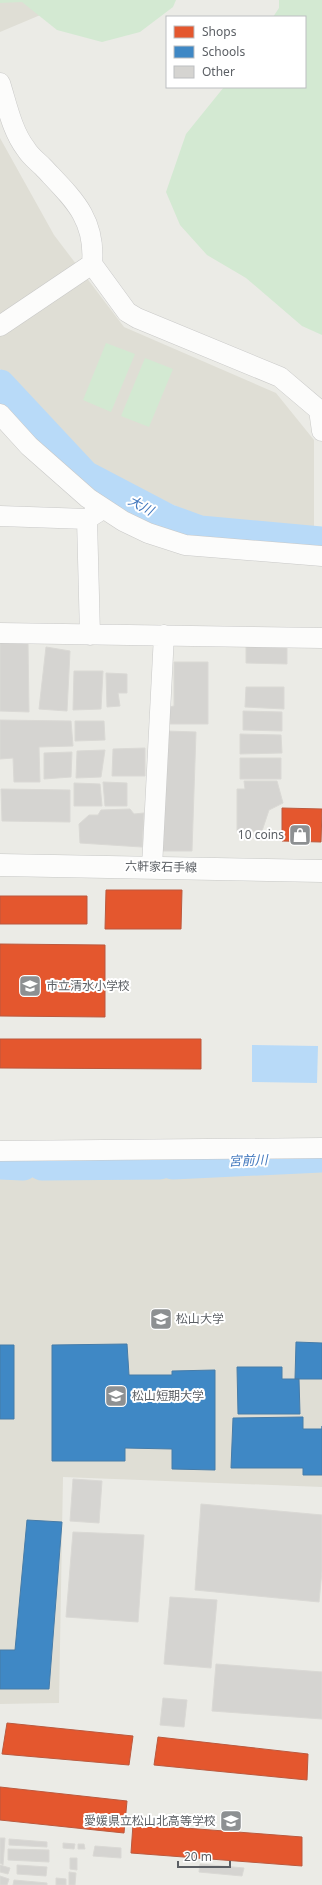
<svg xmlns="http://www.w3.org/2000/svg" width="322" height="1885" font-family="'Noto Sans','Noto Sans JP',sans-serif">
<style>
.education{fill:#dfded5}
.green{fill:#d3e9d2}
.water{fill:#b8daf8}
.shops{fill:#e4572e;stroke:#bb593e}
.schools{fill:#3f88c5;stroke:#477ca8}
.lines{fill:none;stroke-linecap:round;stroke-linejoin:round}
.river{stroke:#b8daf8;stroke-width:31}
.building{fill:#d5d4d1;stroke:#dad9d5}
.minor-casing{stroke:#c9c9c8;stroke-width:21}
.secondary-casing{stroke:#c7c8c6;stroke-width:23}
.minor{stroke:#fcfcfb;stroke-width:20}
.secondary{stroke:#fcfcfb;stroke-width:22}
.labels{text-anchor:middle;stroke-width:4;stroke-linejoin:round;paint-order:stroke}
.poi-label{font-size:12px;fill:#5b5f64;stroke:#fff;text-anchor:start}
.street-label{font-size:12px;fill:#5b5f64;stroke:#fff}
.water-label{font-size:13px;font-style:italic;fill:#4077bd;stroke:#fff}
</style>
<rect width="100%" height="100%" fill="#ebebe6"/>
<path class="education" d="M0,0H76L0,32Z
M0,138L54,235L124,327L276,393L314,440V529L201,517L103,474L0,369Z
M322,1161V1487L63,1477L59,1703L0,1704V1162Z"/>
<path class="green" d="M0,0H176L173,7L140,32L102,42L57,30L22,2L0,3Z
M279,0H322V335L302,326L246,278L207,255L180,225L166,192L186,134L224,87H305V17H273L279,8Z
M106,343L135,354L111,412L83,400Z
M145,358L173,369L149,427L121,416Z"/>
<path class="water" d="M252,1045L318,1046L317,1083L252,1082Z"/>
<path class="shops" d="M282,808L322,809L321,842L282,841Z
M106,890H182L181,929H105Z
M0,896H87V924H0Z
M0,944L105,945V1017L0,1016Z
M0,1039H201V1069L0,1068Z
M7,1723L133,1736L129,1765L2,1754Z
M158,1737L308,1754L307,1780L154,1765Z
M0,1787L127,1801L124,1833L0,1820Z
M133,1824L302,1837V1866L131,1853Z"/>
<path class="schools" d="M296,1342L322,1343V1379H295Z
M127,1344L129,1375H172V1371L215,1370V1470L172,1469V1449L125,1448V1461H52V1345Z
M0,1345H14V1419H0Z
M237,1367H282V1379H299L300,1414H238Z
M303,1417V1429H322V1426V1475H303V1468H231L233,1418Z
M27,1520L62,1522L49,1689H0V1650H15Z"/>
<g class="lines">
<path class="river" d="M0,385L85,476L167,519L200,531L322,542
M0,1164L23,1165
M173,1164L322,1157
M42,1165L160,1164"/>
</g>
<path class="building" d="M246,640H287V664L246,663Z
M0,641L28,643L29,712L0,711Z
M46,647L70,651L67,711L39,709Z
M174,662H208V724H170L169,707L174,706Z
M74,671H103L101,709L73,710Z
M106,673L127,674V693H118L120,706L107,707Z
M246,687H284V709L245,707Z
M243,711L282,712V731L243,730Z
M0,720L71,721L73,746L39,747L40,782H14L13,758L0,759Z
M75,721H104L105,740L75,741Z
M166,731L196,732L192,851H162Z
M240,734L281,735L282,753L240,754Z
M145,748V776H112L113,749Z
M105,750L101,777L76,778L77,751Z
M72,752L71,777L44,779V753Z
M240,758H281V779H240Z
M244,781H277L283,803L269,810L262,831L237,832V789H245Z
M103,782L127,783V806H105Z
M74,783L100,784L102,806H74Z
M1,789L70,790V822L2,821Z
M130,809L134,814L144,813L142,847L80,843L79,824L89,815H98L101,810Z
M73,1479L102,1481L99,1523L70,1521Z
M201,1504L322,1515V1571L319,1602L195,1590Z
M73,1532L144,1535L138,1622L66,1617Z
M170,1597L217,1600L211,1668L164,1664Z
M216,1664L322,1672V1719L212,1711Z
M163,1698L187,1700L184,1727L160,1725Z
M0,1838H5L3,1865L0,1863Z
M9,1839L47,1842V1847L9,1845Z
M63,1843L75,1844L74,1849L63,1848Z
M78,1844H84L85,1849H78Z
M95,1846L121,1848V1858L93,1856Z
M8,1849L49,1850V1862L8,1860Z
M70,1858H77V1870L70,1869Z
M200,1864L244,1868L242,1876L199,1872Z
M0,1865L10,1868L8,1874L0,1872Z
M17,1865L47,1867L46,1876L17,1874Z
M69,1872L76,1873L75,1885H69Z
M0,1876L9,1879L7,1885H0Z
M56,1878L66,1879V1885H56Z
M14,1880L47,1883V1885H13Z"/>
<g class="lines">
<g class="minor-casing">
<path id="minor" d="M0,83C7,105 12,131 26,149C30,156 37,161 43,167C72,198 96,218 92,264L127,312L137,318L280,377L319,410L322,431
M0,326L92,264
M0,414L29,446L88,498L123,521L148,533L185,545L322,556
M0,516L87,519L98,512
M87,519L90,635
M0,633L322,638
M152,867L164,635
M0,1151L322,1148"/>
</g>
<g class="secondary-casing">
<path id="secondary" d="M0,865L322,871"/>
</g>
<use href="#minor" class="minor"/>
<use href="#secondary" class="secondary"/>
</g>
<defs>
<g id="shop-square" transform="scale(1.15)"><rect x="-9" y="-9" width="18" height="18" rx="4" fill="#8d9092" stroke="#fff"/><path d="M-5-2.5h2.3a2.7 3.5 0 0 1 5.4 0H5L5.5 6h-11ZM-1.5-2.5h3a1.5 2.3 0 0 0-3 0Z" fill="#fff"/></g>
<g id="school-square" transform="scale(1.15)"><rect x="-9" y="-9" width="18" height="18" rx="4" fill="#8d9092" stroke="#fff"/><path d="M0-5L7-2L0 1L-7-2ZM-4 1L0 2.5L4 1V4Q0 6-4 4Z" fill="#fff"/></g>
<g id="university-square" transform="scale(1.15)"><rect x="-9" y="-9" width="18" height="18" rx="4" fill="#8d9092" stroke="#fff"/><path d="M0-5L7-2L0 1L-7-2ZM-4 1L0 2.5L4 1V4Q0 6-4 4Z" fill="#fff"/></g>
</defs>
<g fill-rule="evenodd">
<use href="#shop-square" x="300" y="835"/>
<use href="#school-square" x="30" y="986"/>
<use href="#university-square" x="161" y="1319"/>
<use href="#university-square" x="116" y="1396"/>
<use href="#school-square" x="231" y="1821"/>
</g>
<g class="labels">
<g class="poi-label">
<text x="284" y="839" text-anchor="end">10 coins</text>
<text x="46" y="990">市立清水小学校</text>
<text x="176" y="1323">松山大学</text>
<text x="132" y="1400">松山短期大学</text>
<text x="216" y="1825" text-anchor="end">愛媛県立松山北高等学校</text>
</g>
<g class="street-label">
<text transform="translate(161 867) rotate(1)" y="4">六軒家石手線</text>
</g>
<g class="water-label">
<text transform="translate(141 505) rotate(28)" y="5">大川</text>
<text transform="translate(248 1160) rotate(-2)" y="5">宮前川</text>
</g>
</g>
<rect x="166" y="16" width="140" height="72" fill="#ffffff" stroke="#bdbfc1"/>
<rect x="174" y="26" width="20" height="12" fill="#e4572e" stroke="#bdbfc1"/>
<text x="202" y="36" font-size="12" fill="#5b5f64">Shops</text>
<rect x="174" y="46" width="20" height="12" fill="#3f88c5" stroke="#bdbfc1"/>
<text x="202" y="56" font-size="12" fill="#5b5f64">Schools</text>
<rect x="174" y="66" width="20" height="12" fill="#d5d4d1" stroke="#bdbfc1"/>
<text x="202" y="76" font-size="12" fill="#5b5f64">Other</text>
<path d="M178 1861v6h52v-6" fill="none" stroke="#5b5f64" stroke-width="2"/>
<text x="184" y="1861" font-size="12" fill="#5b5f64" stroke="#ffffff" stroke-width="3" paint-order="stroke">20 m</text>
</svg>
